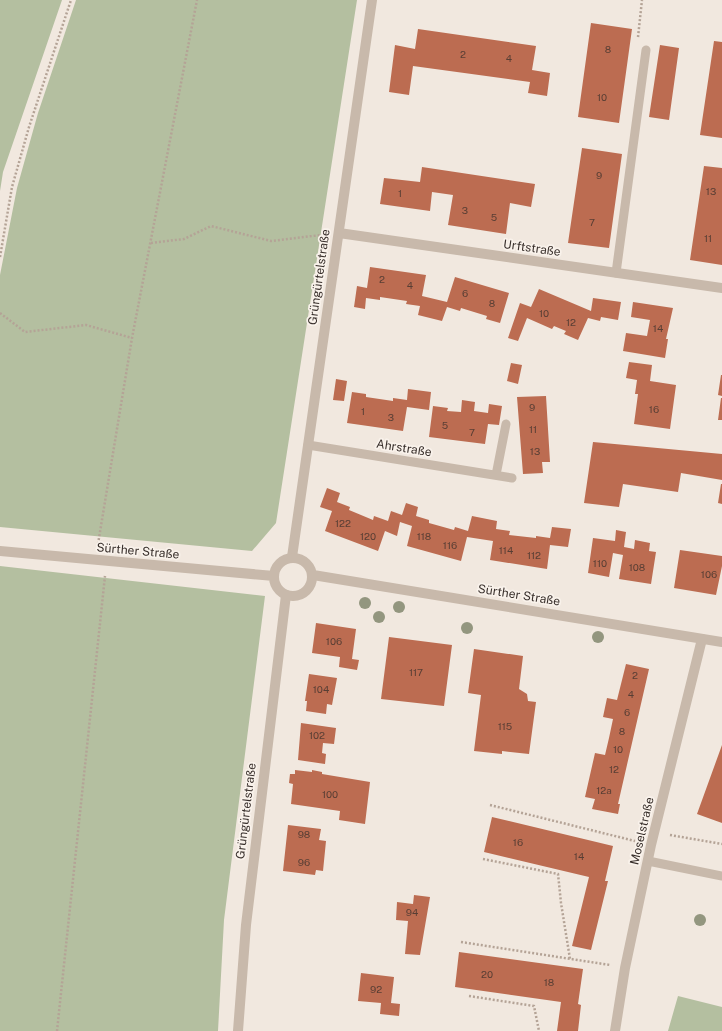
<svg xmlns="http://www.w3.org/2000/svg" width="722" height="1031" font-family="'Public Sans',sans-serif">
<style>
.green{fill:#b4bfa0}
.building{fill:#bc6c51}
.lines{fill:none;stroke-linecap:round;stroke-linejoin:round}
.path{stroke:#b4a396;stroke-width:2.5;stroke-dasharray:2 2;stroke-linecap:butt}
.service{stroke:#c8b9ab;stroke-width:9}
.minor{stroke:#c8b9ab;stroke-width:10}
.tertiary{stroke:#c8b9ab;stroke-width:10}
.tree{fill:#93967f}
.labels{text-anchor:middle;stroke-width:3.5;stroke-linejoin:round;paint-order:stroke}
.number-label{font-size:10px;fill:#583e34}
.street-label{font-size:12px;fill:#372e2a;stroke:#f9f2eb}
</style>
<rect width="100%" height="100%" fill="#f1e8df"/>
<path class="green" d="M0,0H62L3,172L0,191Z
M76,0H357L276,523L252,551L0,527V275L17,188L38,113Z
M0,566L265,596L224,920L218,1031H0Z
M678,996L722,1007V1031H668Z"/>
<path class="building" d="M591,23L632,29L619,123L578,117Z
M418,29L536,46L532,70L550,73L547,96L528,93L530,82L413,66L409,95L389,92L395,45L415,49Z
M714,41L722,42V138L700,135Z
M660,45L679,48L669,120L649,117Z
M582,148L622,154L609,248L568,243Z
M704,166L722,168V265L690,260Z
M422,167L535,184L531,207L510,203L506,234L448,225L453,195L432,192L430,211L380,204L384,178L420,182Z
M370,267L426,275L422,296L447,302L455,277L509,293L500,323L486,319L487,316L461,308L460,311L447,307L442,321L418,315L420,306L406,304L407,301L380,297V300L366,298L365,309L354,307L357,286L367,288Z
M539,289L591,311L593,298L621,302L618,320L601,317L600,321L588,318L578,340L564,334L566,331L554,326L552,329L527,318L518,341L508,338L520,303L531,307Z
M633,302L673,308L666,339H668L665,358L623,351L626,333L647,336L650,320L631,317Z
M629,362L652,365L650,381L676,385L670,429L634,424L638,394H635L637,380L626,378Z
M511,363L522,365L518,384L507,381Z
M721,375H722V396L718,395Z
M336,379L347,381L344,401L333,400Z
M408,389L431,392L429,410L407,407L403,431L347,423L352,392L366,394V397L393,401V398L407,400Z
M546,396L550,462H542L543,473L523,474L517,397Z
M721,398H722V420H718Z
M462,400L475,402L474,411L488,413L489,404L502,406L499,425L488,424L485,444L429,437L433,406L448,408L447,411L461,412Z
M593,442L722,454V480L681,473L678,492L623,484L619,507L584,503Z
M721,484H722V504L718,503Z
M327,488L340,493L337,502L350,507L349,510L373,520L374,516L388,521L391,511L402,515L406,503L418,507L416,516L429,520V523L454,530L455,527L468,531L472,516L497,521L496,529L510,531L509,535L536,538V536L550,538L552,527L571,529L568,547L550,545L547,569L490,560L493,541L467,537L461,561L407,546L412,526L400,522L397,536L385,531L378,551L325,531L332,511L320,507Z
M616,530L626,532L624,547L634,549L635,540L650,543L649,551L656,552L651,584L619,579L623,555L613,553L609,577L588,573L593,538L615,541Z
M680,550L722,556V566L716,595L674,588Z
M316,623L356,629L352,659L359,660L357,670L339,667L340,657L312,653Z
M389,637L452,645L444,706L381,699Z
M474,649L523,656L519,689L527,694L528,701L536,702L529,754L502,751V754L474,751L481,695L468,693Z
M626,664L649,669L618,804H620L618,814L592,809L595,799L585,797L595,753L605,755L609,738L613,719L603,717L607,698L617,700Z
M309,674L337,678L332,705L327,704L326,714L306,711L307,701H305Z
M301,723L336,728L334,744L323,743L322,753L326,754L325,764L298,760Z
M722,745V823L697,814Z
M295,770L312,772V770L322,772V774L370,782L365,824L339,820L340,811L291,804L293,784L289,783L290,774H295Z
M492,817L613,846L605,881H608L591,950L572,946L589,877L484,852Z
M288,825L321,829L319,840L326,841L323,871L316,870L315,875L283,871Z
M414,895L430,897L420,955L405,954L408,921L396,920L397,902L413,904Z
M459,952L583,969L578,1004L581,1005L578,1031H557L561,1002L455,987Z
M361,973L394,977L391,1003L400,1004L399,1016L380,1014L381,1003L358,1001Z"/>
<g class="lines">
<path class="path" d="M638,37L642,0
M151,243L184,239L211,226L271,241L321,235
M0,257L12,187L29,127L71,0
M0,313L25,332L86,325L132,338
M98,544L132,338L197,0
M490,805L635,841
M670,835L722,844
M483,859L558,874L561,903L570,959
M461,942L610,965
M469,996L534,1006L539,1031
M57,1031L105,576"/>
<path class="service" d="M616,273L646,50
M308,445L512,478
M496,475L506,424
M648,861L722,876"/>
<path class="minor" d="M339,233L722,288
M292,557L372,0
M238,1031L246,925L286,595
M615,1031L625,968L651,845L702,639"/>
<path class="tertiary" d="M0,551L274,576
M274 577a19 19 0 1 1 38 0a19 19 0 1 1-38 0Z
M313,575L722,642"/>
</g>
<g class="tree">
<circle cx="365" cy="603" r="6"/>
<circle cx="399" cy="607" r="6"/>
<circle cx="379" cy="617" r="6"/>
<circle cx="467" cy="628" r="6"/>
<circle cx="598" cy="637" r="6"/>
<circle cx="700" cy="920" r="6"/>
</g>
<g class="labels">
<g class="number-label">
<text x="608" y="53">8</text>
<text x="463" y="58">2</text>
<text x="509" y="62">4</text>
<text x="602" y="101">10</text>
<text x="599" y="179">9</text>
<text x="711" y="195">13</text>
<text x="400" y="197">1</text>
<text x="465" y="214">3</text>
<text x="494" y="221">5</text>
<text x="592" y="226">7</text>
<text x="708" y="242">11</text>
<text x="382" y="283">2</text>
<text x="410" y="289">4</text>
<text x="465" y="297">6</text>
<text x="492" y="307">8</text>
<text x="544" y="317">10</text>
<text x="571" y="326">12</text>
<text x="658" y="332">14</text>
<text x="532" y="411">9</text>
<text x="654" y="413">16</text>
<text x="363" y="415">1</text>
<text x="391" y="421">3</text>
<text x="445" y="429">5</text>
<text x="533" y="433">11</text>
<text x="472" y="436">7</text>
<text x="535" y="455">13</text>
<text x="343" y="527">122</text>
<text x="368" y="540">120</text>
<text x="424" y="540">118</text>
<text x="450" y="549">116</text>
<text x="506" y="554">114</text>
<text x="534" y="559">112</text>
<text x="600" y="567">110</text>
<text x="637" y="571">108</text>
<text x="709" y="578">106</text>
<text x="334" y="645">106</text>
<text x="416" y="676">117</text>
<text x="635" y="679">2</text>
<text x="321" y="693">104</text>
<text x="631" y="698">4</text>
<text x="627" y="716">6</text>
<text x="505" y="730">115</text>
<text x="622" y="735">8</text>
<text x="317" y="739">102</text>
<text x="618" y="753">10</text>
<text x="614" y="773">12</text>
<text x="604" y="794">12a</text>
<text x="330" y="798">100</text>
<text x="304" y="838">98</text>
<text x="518" y="846">16</text>
<text x="579" y="860">14</text>
<text x="304" y="866">96</text>
<text x="412" y="916">94</text>
<text x="487" y="978">20</text>
<text x="549" y="986">18</text>
<text x="376" y="993">92</text>
</g>
<g class="street-label">
<text transform="translate(532 248) rotate(8)" y="4">Urftstraße</text>
<text transform="translate(319 277) rotate(-82)" y="4">Grüngürtelstraße</text>
<text transform="translate(404 448) rotate(9)" y="4">Ahrstraße</text>
<text transform="translate(138 551) rotate(5)" y="4">Sürther Straße</text>
<text transform="translate(519 595) rotate(9)" y="4">Sürther Straße</text>
<text transform="translate(246 811) rotate(-83)" y="4">Grüngürtelstraße</text>
<text transform="translate(642 831) rotate(-77)" y="4">Moselstraße</text>
</g>
</g>
</svg>
